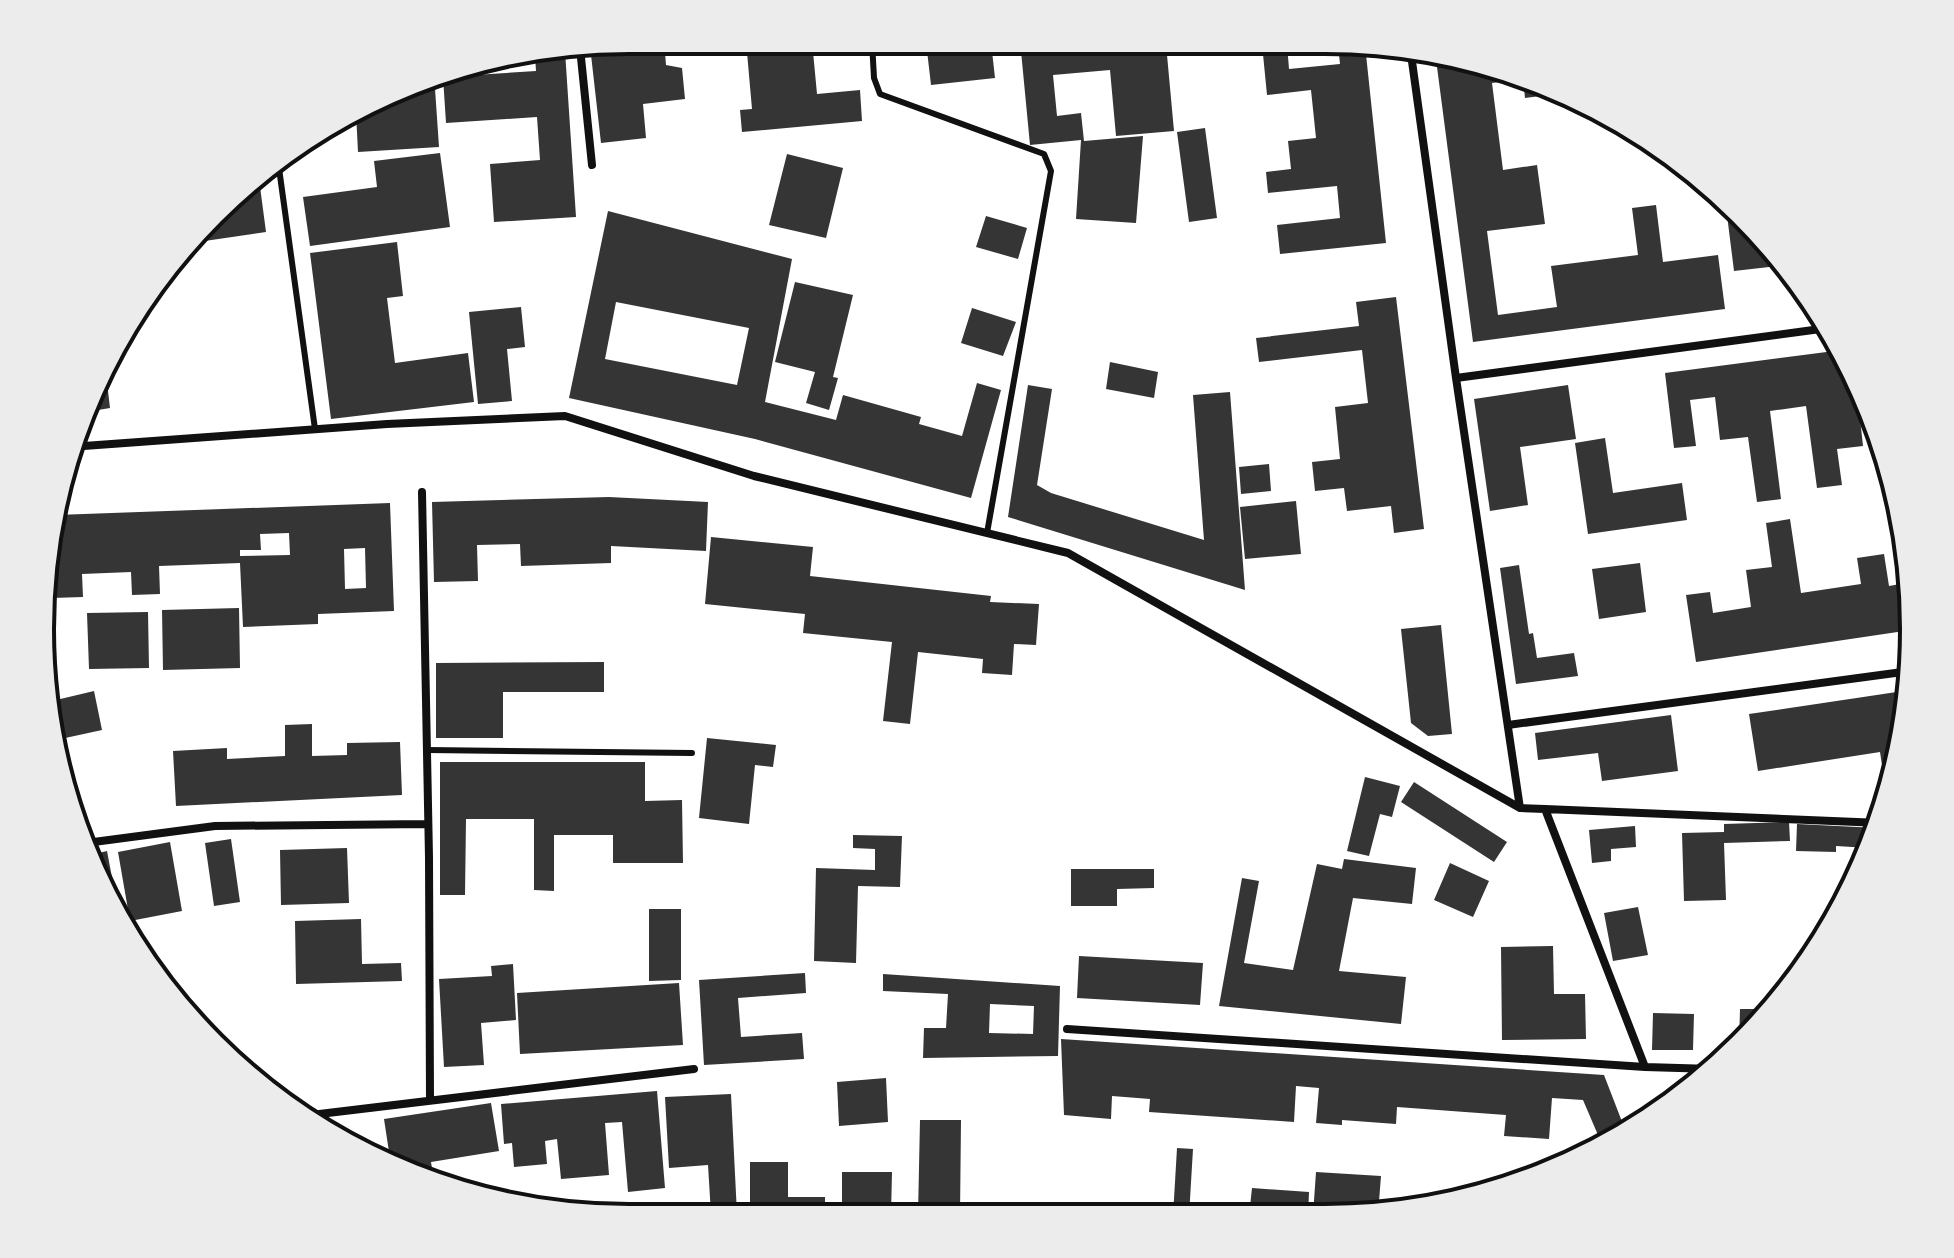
<svg xmlns="http://www.w3.org/2000/svg" width="1954" height="1258" font-family="'Golos Text',sans-serif">
<style>
.building{fill:#353535;fill-rule:evenodd}
.lines{fill:none;stroke-linecap:round;stroke-linejoin:round}
.service{stroke:#111;stroke-width:6}
.minor{stroke:#111;stroke-width:8}
.rim{fill:none;stroke:#111;stroke-width:4}
</style>
<rect width="100%" height="100%" fill="#fff"/>
<path class="building" d="M629,40H664L666,65L682,68L685,99L643,104L646,138L601,143L590,46Z
M746,41H812L817,94L860,90L862,121L742,132L740,110L752,109Z
M926,42H991L995,78L931,85Z
M1020,43H1055V46L1020,48Z
M1099,43L1166,44L1174,131L1116,136L1110,70L1053,75L1057,116L1081,113L1084,141L1143,136L1136,223L1076,219L1081,140L1030,145L1021,51Z
M1262,44H1287L1289,69L1340,64L1338,45H1365L1386,243L1280,254L1277,225L1340,218L1337,186L1268,193L1266,172L1291,169L1288,141L1316,138L1311,90L1267,95Z
M565,51L576,217L494,222L490,164L540,160L537,117L446,123L443,77L536,71L535,55Z
M1469,63L1551,85L1564,93L1525,98L1523,79L1492,83L1503,170L1537,165L1545,224L1487,231L1498,315L1557,307L1551,266L1638,255L1632,208L1656,205L1663,262L1718,255L1725,309L1473,342L1437,67Z
M434,74L439,147L358,152L356,113Z
M1205,128L1217,218L1189,222L1177,132Z
M440,153L450,227L310,246L303,197L377,187L374,161Z
M787,154L843,168L826,238L769,225Z
M259,179L266,232L191,243Z
M1726,207H1732L1787,265L1734,271Z
M608,211L792,259L765,402L836,420L843,395L921,417L919,424L962,436L977,383L1001,390L971,498L755,439L569,398ZM616,302L749,328L737,385L605,359Z
M986,216L1027,228L1018,259L976,247Z
M397,242L403,296L387,298L395,363L468,353L474,402L331,419L310,253Z
M795,282L853,295L833,377L838,378L829,410L806,403L815,372L775,362Z
M1396,297L1424,529L1394,533L1391,506L1347,511L1344,488L1315,491L1312,462L1340,459L1335,407L1368,403L1362,350L1259,362L1256,338L1359,326L1356,302Z
M521,307L525,347L507,349L512,401L478,404L469,312Z
M972,308L1016,322L1003,356L961,343Z
M1842,350L1853,368L1865,399L1858,400L1863,446L1837,449L1842,485L1817,488L1806,406L1770,411L1781,499L1757,502L1748,437L1720,440L1715,397L1690,400L1696,446L1674,448L1665,373Z
M1110,362L1158,372L1154,398L1106,389Z
M106,374L110,408L86,412L95,396Z
M1028,385L1052,389L1037,485L1051,493L1204,540L1193,395L1230,392L1245,590L1008,517Z
M1568,385L1576,439L1520,447L1528,505L1490,511L1474,399Z
M1605,438L1613,493L1682,483L1687,520L1588,534L1575,443Z
M1269,464L1271,491L1241,494L1239,467Z
M609,497L708,502L706,551L611,546V563L521,566L520,544L477,545L478,581L434,582L432,502Z
M1296,501L1301,554L1245,559L1240,507Z
M390,503L394,611L318,614V624L243,627L240,563L159,566L160,594L132,595L131,572L82,574L83,597L52,598L51,573H45L56,515ZM289,533L290,555L240,556V550H261L260,534ZM365,548L366,588L345,589L344,549Z
M1790,519L1801,593L1861,584L1857,558L1884,554L1889,586L1911,582V630L1696,662L1686,595L1710,592L1713,613L1751,607L1746,570L1772,567L1766,523Z
M711,537L813,547L810,576L991,596L990,602L1039,604L1036,645L1014,644L1012,675L982,673L983,659L918,652L910,724L883,721L892,642L803,633L805,614L705,604Z
M1640,563L1646,612L1599,619L1592,569Z
M1519,565L1529,634L1533,633L1537,658L1574,653L1578,676L1516,684L1500,568Z
M239,608L240,668L163,670L162,610Z
M148,612L149,668L89,669L87,613Z
M1441,625L1452,734L1428,736L1411,723L1401,629Z
M604,662V692H503V738H436V663Z
M1910,690L1909,705L1896,763L1882,765L1880,752L1758,771L1749,714Z
M94,691L102,730L56,740L52,701Z
M1671,715L1678,771L1602,781L1598,753L1538,760L1535,733Z
M312,724V756L347,755V743L400,742L402,795L176,806L173,751L227,748V759L285,756V725Z
M707,738L776,745L773,767L755,765L749,824L699,818Z
M440,762H645V801L682,800L683,863H613V835H554V891L534,890V819H466L465,895H440Z
M1365,777L1400,786L1392,817L1380,814L1369,856L1347,851Z
M1414,782L1507,842L1494,862L1401,802Z
M1789,822L1790,841L1724,843L1726,900L1684,901L1682,833L1724,832V824Z
M1797,824L1837,826L1878,828L1869,848L1836,846V852L1796,851Z
M1635,826L1636,847L1611,849V861L1592,863L1589,830Z
M853,835L902,836L900,887L858,886L856,963L814,961L816,868L875,870V849L853,848Z
M231,839L240,902L214,906L205,843Z
M170,842L182,911L130,921L118,852Z
M347,848L349,903L281,905L280,850Z
M107,851L117,904L111,905L90,855Z
M1344,859L1416,868L1412,904L1353,898L1339,971L1406,977L1401,1024L1219,1006L1242,878L1259,881L1244,963L1293,970L1317,864L1342,869Z
M1450,863L1489,881L1473,917L1434,900Z
M1071,869H1154V888L1117,889V906H1071Z
M1638,907L1648,955L1613,961L1604,913Z
M649,909H681V980L649,981Z
M361,919L362,964L401,963L402,981L296,984L295,921Z
M1553,946L1554,994H1585L1586,1039L1502,1040L1501,947Z
M1079,956L1203,963L1200,1005L1077,998Z
M513,964L516,1020L481,1023L484,1065L444,1067L439,979L492,976L491,966Z
M805,973L806,993L738,998L741,1037L802,1033L804,1059L704,1065L699,980Z
M883,974L1060,986L1058,1056L923,1058L924,1028H946L948,994L883,991ZM990,1004L1034,1006L1033,1034L989,1033Z
M679,983L683,1045L520,1054L517,993Z
M1740,1009H1774L1739,1044Z
M1653,1013L1694,1014L1693,1050H1652Z
M1061,1039L1604,1075L1626,1132L1607,1144L1601,1142L1583,1100L1552,1098L1549,1139L1504,1136L1506,1115L1397,1107L1396,1124L1342,1120V1125L1316,1123L1319,1088L1296,1086L1294,1122L1149,1112L1150,1099L1112,1096L1111,1119L1064,1115Z
M886,1078L888,1122L839,1126L837,1082Z
M657,1091L665,1188L628,1192L622,1122L605,1123L609,1175L561,1179L557,1139L545,1141L547,1164L514,1167L512,1143L504,1144L501,1104Z
M731,1094L737,1214H711L708,1165L669,1168L665,1097Z
M491,1103L499,1151L431,1162L434,1181L403,1173L391,1165L384,1119Z
M920,1120H961L960,1215H918Z
M1177,1148L1193,1149L1189,1216H1173Z
M750,1162H788V1197H825V1209H750Z
M842,1172H892L891,1215L842,1214Z
M1316,1172L1381,1176L1378,1214L1363,1217L1313,1215Z
M1252,1188L1309,1192L1308,1217L1249,1216Z
M640,1202L641,1213H608L607,1205Z
M1064,1206L1090,1208L1089,1215H1064Z"/>
<g class="lines">
<path class="service" d="M872,42L874,78L880,94L1044,154L1051,171L987,533
M278,161L315,429
M427,750L692,753"/>
<path class="minor" d="M1410,47L1456,378L1520,808
M580,48L592,165
M1456,378L1828,328
M70,447L387,424L565,416L754,476L1068,553L1520,808L1545,809L1645,1067L1713,1069
M422,492L429,857L430,1100
M1508,725L1910,671
M1545,809L1881,823
M86,843L215,826L428,824
M1067,1029L1645,1067
M311,1115L694,1069
M1099,1216V1214"/>
</g>
<path d="M0 0H1954V1258H0ZM629 54H1325A575 575 0 0 1 1900 629V629A575 575 0 0 1 1325 1204H629A575 575 0 0 1 54 629V629A575 575 0 0 1 629 54Z" fill="#ececec" fill-rule="evenodd"/>
<path class="rim" d="M629 54H1325A575 575 0 0 1 1900 629V629A575 575 0 0 1 1325 1204H629A575 575 0 0 1 54 629V629A575 575 0 0 1 629 54Z"/>
</svg>
